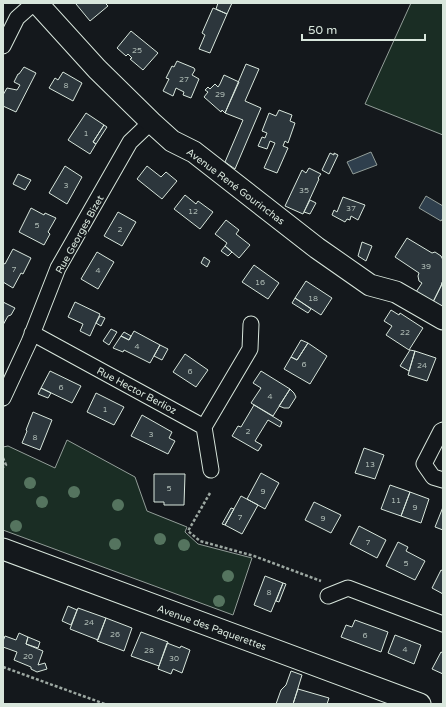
<svg xmlns="http://www.w3.org/2000/svg" width="446" height="707" font-family="'Varela Round',sans-serif">
<style>
.green{fill:#1a2d24;stroke:#939e99}
.water{fill:#2f3f4d;stroke:#939e99}
.building{fill:#2c363c;stroke:#d8e6dc}
.lines{fill:none;stroke-linecap:round;stroke-linejoin:round}
.street-casing{stroke:#d8e6dc;stroke-width:17}
.secondary-casing{stroke:#d8e6dc;stroke-width:23}
.path{stroke:#9da8a2;stroke-width:2.5;stroke-dasharray:3 2;stroke-linecap:butt}
.street{stroke:#14181c;stroke-width:15}
.secondary{stroke:#14181c;stroke-width:21}
.tree{fill:#55745f}
.labels{text-anchor:middle;stroke-width:3;stroke-linejoin:round;paint-order:stroke}
.number-label{font-size:8px;fill:#adbab4}
.street-label{font-size:10px;fill:#d8e6dc;stroke:#14181c}
</style>
<rect width="100%" height="100%" fill="#14181c"/>
<path class="green" d="M411,3H443V135L365,104Z
M67,440L135,477L147,511L187,527L185,532L198,544L252,558L233,615L3,530V447L8,446L55,468Z"/>
<path class="water" d="M371,152L377,165L353,174L347,162Z
M426,196L443,206V218L441,221L419,208Z"/>
<path class="building" d="M77,3H105L108,6L90,21L76,4Z
M218,3H232L227,14L216,9Z
M213,8L227,14L210,53L199,49L205,35L202,33Z
M131,31L158,53L143,70L130,59L132,58L128,54L126,56L117,48Z
M177,61L194,68L195,70L192,75L199,79L191,98L183,95L184,92L176,88L173,96L163,91L169,79L166,78L172,66L174,67Z
M246,64L259,69L245,101L261,108L235,169L225,162L243,120L225,113Z
M24,67L36,73L16,112L3,106V95L7,88L17,90L20,85L14,82L18,74H19Z
M63,72L82,83L73,101L49,88L55,78L58,80Z
M224,75L239,82L225,113L222,110L221,112L204,97L208,92L205,90L208,87L210,89L215,84L218,87L220,84Z
M279,110L292,115L290,121L295,123L288,143L285,141L283,146L288,148L277,173L264,168L275,143L270,141L267,149L258,146L262,137L265,138L267,133L262,131L269,113L276,116Z
M86,113L104,125L93,142L96,144L90,154L68,140Z
M104,125L107,127L96,144L93,142Z
M330,153L334,155V153L338,155L329,174L322,170Z
M65,166L82,177L67,204L49,193Z
M147,166L161,177L166,172L177,181L162,199L137,179Z
M309,168L321,174L318,178L319,179L303,214L285,206L302,170L306,173Z
M18,174L31,180L25,190L13,184Z
M185,195L196,204L198,201L213,212L200,229L174,209Z
M343,197L365,205L358,220L351,216L350,220L347,219L345,222L332,215L334,210L337,212Z
M310,200L316,203L310,214L304,212Z
M31,208L44,215L45,213L56,218L48,232L50,234L44,245L19,232Z
M118,212L136,222L122,246L104,236Z
M226,220L239,230L236,234L250,245L239,258L225,246L227,243L215,234Z
M407,238L432,253L435,252L441,256L443,260V280L441,286L433,302L416,292L422,283L419,281L418,276L419,273L395,257Z
M362,242L372,246L366,261L358,256Z
M225,246L232,252L228,256L221,251Z
M13,249L31,258L23,274L21,273L13,288L3,282V263L5,264Z
M97,252L114,262L98,289L81,279Z
M204,257L210,261L207,267L201,263Z
M254,265L279,283L268,299L242,282Z
M443,280V308L433,302L441,286Z
M306,281L332,298L321,315L295,298Z
M295,298L311,309L308,313L292,303Z
M3,302L15,308L11,315L8,316L3,325Z
M75,302L100,314L90,336L80,331L83,324L68,317Z
M391,310L399,315L400,313L423,328L409,350L386,335L392,326L384,321Z
M100,316L105,318L101,326L96,323Z
M111,329L117,332L109,345L103,341Z
M134,331L160,345L150,363L124,350L123,352L113,348L121,336L129,340Z
M124,332L131,336L129,340L121,336Z
M301,340L308,343L297,360L291,357Z
M308,343L327,356L310,384L284,369L291,357L297,360Z
M160,345L168,349L162,360L154,356Z
M410,350L415,351L409,371L400,366Z
M415,351L436,358L427,381L408,375Z
M185,354L208,370L196,387L173,372Z
M50,371L81,386L72,403L41,388Z
M261,371L290,389L273,416L251,403L261,388L253,383Z
M41,388L51,393L48,398L38,394Z
M290,389L294,393L296,397L289,408H284L279,406Z
M96,393L124,407L114,425L87,412Z
M254,405L282,422L280,427L268,420L255,441L262,445L258,451L232,436L238,426L241,427Z
M33,412L52,420L40,450L22,443L27,431L26,430Z
M142,415L172,432L169,438L175,441L168,454L131,436Z
M364,448L384,455L375,479L355,473Z
M261,473L279,483L265,509L247,499Z
M154,474H185L184,505H164V502H154Z
M390,485L410,492L401,516L381,509Z
M410,492L429,499L421,523L401,516Z
M241,496L258,505L242,534L225,525Z
M314,502L341,515L331,533L305,520Z
M443,507V530L435,527Z
M231,508L234,509L225,525L222,524Z
M359,526L386,540L377,558L350,544Z
M398,542L408,547L406,551L425,561L415,580L386,566Z
M441,570L443,571V594L432,588Z
M265,576L283,583L271,612L254,605Z
M283,583L286,584L279,602L276,601Z
M68,606L77,610L71,625L62,621Z
M78,608L106,618L98,640L70,629Z
M106,618L132,628L124,651L97,641Z
M355,620L388,632L381,652L341,637L346,625L352,627Z
M141,632L168,642L159,666L131,656Z
M19,633L28,637L26,644L43,651L38,665L45,663L47,669L37,672L31,669V667L14,660L17,652L3,647V641L5,636L16,640Z
M395,635L421,645L414,664L388,653Z
M28,637L40,642L38,648L26,644Z
M167,643L180,648L181,646L190,650L182,673L173,669L171,674L158,669Z
M441,652L443,653V674L432,669Z
M291,671L302,675L293,704H276L281,690L286,685Z
M298,689L329,698L327,704H293Z"/>
<g class="lines">
<g class="street-casing">
<path id="street" d="M3,46L17,18L34,3
M32,333L204,427L211,470
M3,398L29,342L58,268L130,142L151,122
M204,427L250,349L251,324
M443,430L441,431L424,464L433,477L443,480
M328,596L348,588L443,624"/>
</g>
<g class="secondary-casing">
<path id="secondary" d="M37,3L97,69L151,122L172,141L194,152L317,248L370,285L396,292L443,319
M3,549L420,704"/>
</g>
<path class="path" d="M3,458L6,465L3,467
M210,493L188,531L200,541L254,556L321,581
M3,667L105,704"/>
<use href="#street" class="street"/>
<use href="#secondary" class="secondary"/>
</g>
<g class="tree">
<circle cx="30" cy="483" r="6"/>
<circle cx="74" cy="492" r="6"/>
<circle cx="42" cy="502" r="6"/>
<circle cx="118" cy="505" r="6"/>
<circle cx="16" cy="526" r="6"/>
<circle cx="160" cy="539" r="6"/>
<circle cx="115" cy="544" r="6"/>
<circle cx="184" cy="545" r="6"/>
<circle cx="228" cy="576" r="6"/>
<circle cx="219" cy="601" r="6"/>
</g>
<g class="labels">
<g class="number-label">
<text x="137" y="53">25</text>
<text x="184" y="82">27</text>
<text x="66" y="88">8</text>
<text x="220" y="97">29</text>
<text x="86" y="136">1</text>
<text x="66" y="188">3</text>
<text x="304" y="193">35</text>
<text x="351" y="211">37</text>
<text x="193" y="214">12</text>
<text x="37" y="228">5</text>
<text x="120" y="232">2</text>
<text x="426" y="269">39</text>
<text x="14" y="272">7</text>
<text x="98" y="273">4</text>
<text x="260" y="285">16</text>
<text x="313" y="301">18</text>
<text x="405" y="335">22</text>
<text x="137" y="349">4</text>
<text x="304" y="367">6</text>
<text x="422" y="368">24</text>
<text x="190" y="374">6</text>
<text x="61" y="390">6</text>
<text x="270" y="399">4</text>
<text x="105" y="412">1</text>
<text x="248" y="434">2</text>
<text x="151" y="437">3</text>
<text x="35" y="440">8</text>
<text x="370" y="467">13</text>
<text x="169" y="491">5</text>
<text x="263" y="494">9</text>
<text x="396" y="503">11</text>
<text x="415" y="510">9</text>
<text x="240" y="520">7</text>
<text x="323" y="521">9</text>
<text x="368" y="545">7</text>
<text x="406" y="566">5</text>
<text x="269" y="595">8</text>
<text x="89" y="625">24</text>
<text x="115" y="637">26</text>
<text x="365" y="638">6</text>
<text x="405" y="652">4</text>
<text x="149" y="653">28</text>
<text x="28" y="659">20</text>
<text x="174" y="661">30</text>
</g>
<g class="street-label">
<text transform="translate(236 186) rotate(37)" y="4">Avenue René Gourinchas</text>
<text transform="translate(79 234) rotate(-61)" y="4">Rue Georges Bizet</text>
<text transform="translate(137 390) rotate(28)" y="4">Rue Hector Berlioz</text>
<text transform="translate(212 627) rotate(20)" y="4">Avenue des Paquerettes</text>
</g>
</g>
<rect width="446" height="707" fill="none" stroke="#d8e6dc" stroke-width="8"/>
<path d="M302 34v6h123v-6" fill="none" stroke="#d8e6dc" stroke-width="2"/>
<text x="308" y="34" font-size="12" fill="#d8e6dc" stroke="#14181c" stroke-width="3" paint-order="stroke">50 m</text>
</svg>
